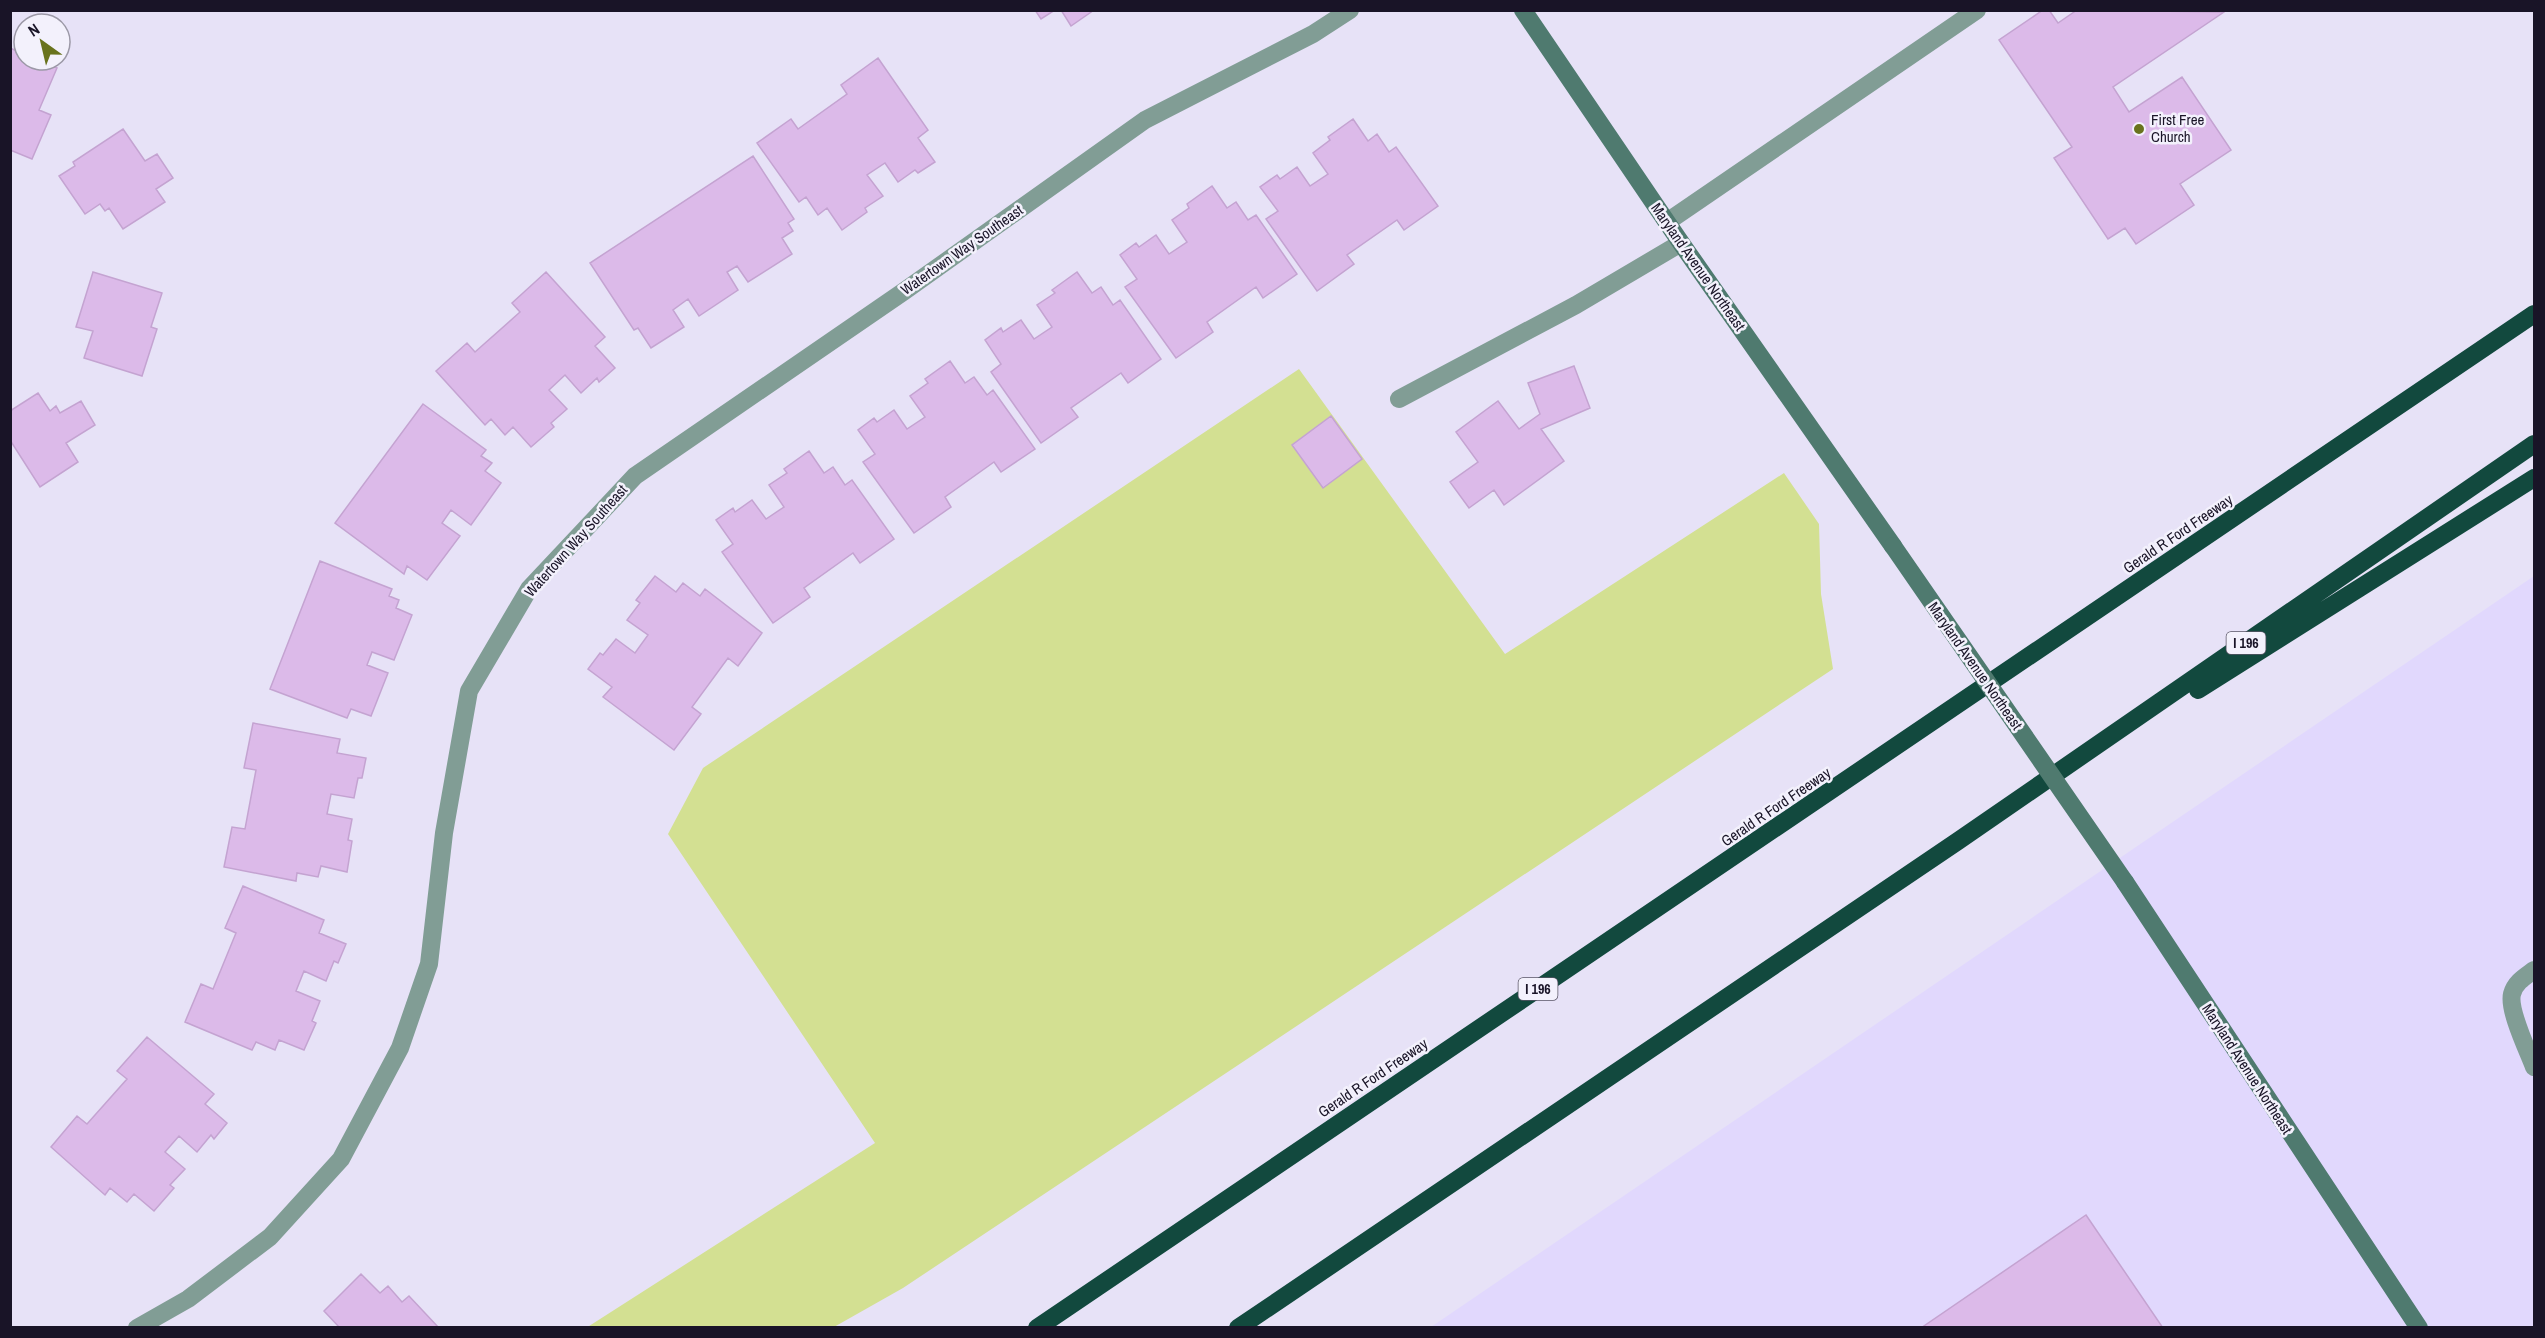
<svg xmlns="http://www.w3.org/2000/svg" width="2545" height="1338" font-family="'Archivo Narrow',sans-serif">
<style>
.built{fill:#e1d8fd}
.green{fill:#d3e092}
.building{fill:#dcbae9;stroke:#c4a3d1;stroke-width:1.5}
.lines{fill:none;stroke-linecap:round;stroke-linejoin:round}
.lane{stroke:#819d95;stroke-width:18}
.street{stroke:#819d95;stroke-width:18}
.secondary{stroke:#4f7a6f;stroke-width:18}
.highway{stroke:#12493e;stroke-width:18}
.secondary-bridge{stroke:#4f7a6f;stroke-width:18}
.poi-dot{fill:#69731d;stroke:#f3f1fc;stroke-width:2}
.labels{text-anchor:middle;stroke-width:5;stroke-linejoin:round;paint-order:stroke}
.shield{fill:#f3f1fc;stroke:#5a5667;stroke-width:1.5}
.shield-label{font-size:14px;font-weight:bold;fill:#191427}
.poi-label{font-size:15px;fill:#191427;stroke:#f3f1fc;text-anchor:start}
.street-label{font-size:15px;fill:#191427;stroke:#f3f1fc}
</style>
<rect width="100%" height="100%" fill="#e7e2f7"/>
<path class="built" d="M2534,576V1327H1431Z"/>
<path class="green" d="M1299,369L1505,654L1784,473L1819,524L1821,594L1833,669L903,1288L834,1327L586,1328L875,1143L668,834L703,768Z"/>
<path class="building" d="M1035,10H1055L1041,19Z
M1061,10H1094L1071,26Z
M2043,10H2049L2058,23L2077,10L2224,12L2113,87L2129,112L2182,77L2231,150L2180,184L2194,205L2136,244L2125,228L2108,239L2054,158L2072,147L1999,40Z
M10,48L24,54V60H39L57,68L39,110L51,115L32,159L10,150Z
M878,58L928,130L918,138L935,162L918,173L915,170L898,182L885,163L867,175L883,196L865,208L867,212L842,230L827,208L818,215L806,197L799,202L757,143L791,119L798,129L847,94L841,85Z
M1353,119L1368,141L1377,134L1389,152L1396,147L1438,206L1404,230L1397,220L1347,255L1354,264L1317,291L1266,219L1278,211L1260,187L1277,175L1280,179L1297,167L1310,186L1328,174L1313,153L1330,140L1328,137Z
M123,129L145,161L157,154L173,178L156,189L165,202L123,229L109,208L105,211L100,204L85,214L59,176L75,166L73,162Z
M753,156L794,219L788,223L793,231L782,238L792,254L748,282L737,266L727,272L738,290L699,316L688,299L673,310L684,327L651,348L638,328L634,330L590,263Z
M1212,186L1227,208L1236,202L1248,220L1256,215L1297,274L1263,298L1256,287L1207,322L1213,332L1176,358L1125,287L1137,279L1120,255L1136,243L1139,247L1156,235L1169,254L1187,242L1172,220L1189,208L1187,204Z
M93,272L162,293L151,327L157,329L142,376L84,358L93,331L76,327Z
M546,272L605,337L595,346L615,368L599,382L597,378L581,393L565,375L549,390L567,409L551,423L554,427L531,447L513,427L505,435L491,419L485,425L436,371L467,343L475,352L520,312L512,303Z
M1077,272L1092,293L1101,287L1113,305L1120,300L1161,359L1128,383L1121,373L1071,408L1078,417L1041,443L991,372L1001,364L985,340L1001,328L1003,332L1021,320L1034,339L1052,327L1037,305L1055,293L1052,290Z
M950,361L965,383L974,377L987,395L993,390L1035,449L1001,472L994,462L945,497L951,507L914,533L863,462L875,454L858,430L874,418L877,422L894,410L907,429L925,417L910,396L928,383L925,379Z
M1574,366L1590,408L1541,429L1564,461L1504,505L1494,490L1469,508L1450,482L1478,462L1456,432L1498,401L1519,429L1540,414L1528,383Z
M38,393L50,411L56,406L60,413L81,401L95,425L66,443L78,462L40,487L10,440V411Z
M423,404L486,450L481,456L492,463L485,471L501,483L471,525L451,510L442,523L460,536L427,580L407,566L404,574L335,523Z
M1331,416L1362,459L1323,488L1292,445Z
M809,451L824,473L833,467L845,485L852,480L894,539L860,563L853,553L804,588L810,597L773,623L722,552L733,544L716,520L733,508L735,512L752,500L766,519L784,507L769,485L787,473L784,469Z
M320,561L392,589L389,596L399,600L396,608L412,615L394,660L372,652L367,665L388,673L371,716L351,709L347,718L270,689Z
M655,576L676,592L683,583L700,596L705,589L762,633L738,666L728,658L692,707L701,714L674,750L603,697L612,687L588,669L600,653L603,655L616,639L635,653L648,635L627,620L640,603L636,600Z
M253,723L340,739L337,753L366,758L362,778H358L354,798L331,794L327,814L352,819L348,840L352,841L347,872L321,866L318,877L297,873L296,881L224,867L232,827L245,829L256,770L244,768Z
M243,886L324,920L319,933L346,944L338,963L334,961L326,981L304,971L296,991L320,1001L312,1021L316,1023L304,1050L279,1040L275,1050L256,1042L252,1050L185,1022L201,984L213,989L236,933L225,928Z
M147,1037L214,1094L205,1104L227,1123L214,1139L211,1135L197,1152L179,1136L165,1152L185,1169L170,1185L174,1188L154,1211L134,1194L127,1202L110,1188L105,1195L51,1147L77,1116L87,1124L127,1079L117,1071Z
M2086,1215L2163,1328H1921Z
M361,1274L380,1293L388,1286L402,1302L409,1296L439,1328H340L324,1311Z"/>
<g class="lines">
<path class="lane" d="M1667,222L1977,10
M1399,399L1576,305L1681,243
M2534,970C2526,976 2515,982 2512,994C2508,1010 2528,1051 2534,1067"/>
<path class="street" d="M137,1328L188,1299L270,1237L341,1159L400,1048L429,964L444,833L469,691L529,589L635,476L903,292L1145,120L1313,34L1350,10"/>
<path class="secondary" d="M1523,10L1681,243L1893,546
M2125,882L2419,1328"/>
<path class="highway" d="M2198,690L2534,478
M1037,1328L2534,314
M1238,1328L1958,841L2534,444"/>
<path class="secondary-bridge" d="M1893,546L2125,882"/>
</g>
<circle class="poi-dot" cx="2139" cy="129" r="6"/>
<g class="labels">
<g class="shield">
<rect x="2226.5" y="632" width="39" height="22" rx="4.5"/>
<rect x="1518.5" y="978" width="39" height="22" rx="4.5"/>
</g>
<g class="shield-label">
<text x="2246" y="648">I 196</text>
<text x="1538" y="994">I 196</text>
</g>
<g class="poi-label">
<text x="2151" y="125">First Free<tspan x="2151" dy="17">Church</tspan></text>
</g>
<g class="street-label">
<text transform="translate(962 250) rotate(-35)" y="5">Watertown Way Southeast</text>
<text transform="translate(1698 267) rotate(55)" y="5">Maryland Avenue Northeast</text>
<text transform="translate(2178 534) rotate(-34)" y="5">Gerald R Ford Freeway</text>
<text transform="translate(576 541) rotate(-48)" y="5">Watertown Way Southeast</text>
<text transform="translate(1975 666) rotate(55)" y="5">Maryland Avenue Northeast</text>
<text transform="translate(1776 807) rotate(-34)" y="5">Gerald R Ford Freeway</text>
<text transform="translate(2247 1069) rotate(57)" y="5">Maryland Avenue Northeast</text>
<text transform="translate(1373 1078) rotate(-34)" y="5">Gerald R Ford Freeway</text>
</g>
</g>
<rect width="2545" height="1338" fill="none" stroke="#191427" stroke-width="24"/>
<g transform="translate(42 42) rotate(326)"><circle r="28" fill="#f3f1fc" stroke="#9c99a7" stroke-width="1.5"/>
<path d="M0-4.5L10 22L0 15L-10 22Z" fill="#69731d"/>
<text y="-9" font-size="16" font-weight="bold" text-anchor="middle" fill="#191427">N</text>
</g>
</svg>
